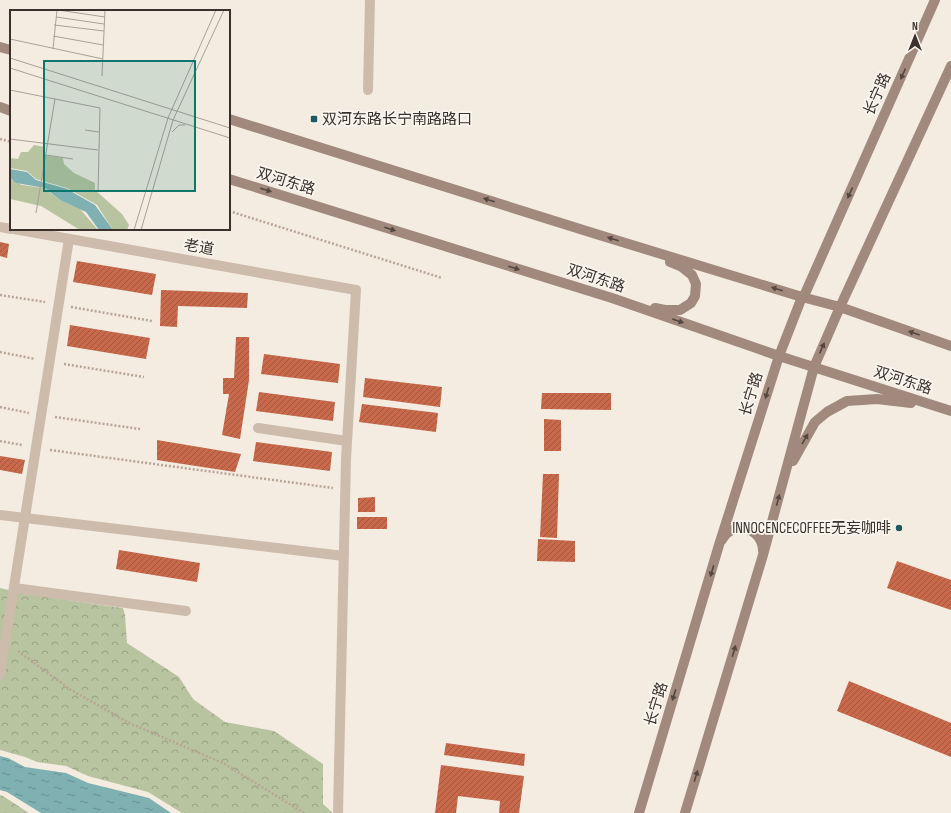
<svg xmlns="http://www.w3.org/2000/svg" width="951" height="813" font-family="'Sofia Sans Condensed','Noto Sans SC',sans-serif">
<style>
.forest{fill:url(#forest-crowns)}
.water{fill:url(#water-ripples)}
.building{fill:url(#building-hatch)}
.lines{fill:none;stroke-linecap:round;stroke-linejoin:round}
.path{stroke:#b9a596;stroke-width:2.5;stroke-dasharray:2 2;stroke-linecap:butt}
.street{stroke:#cdbbac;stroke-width:10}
.secondary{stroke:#a18a7d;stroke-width:10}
.oneway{fill:#544640}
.poi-dot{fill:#1f5a5e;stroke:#fbf5ee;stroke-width:1.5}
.labels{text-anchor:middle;stroke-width:3.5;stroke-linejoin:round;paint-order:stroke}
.street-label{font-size:15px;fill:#3b302b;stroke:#fbf5ee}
.poi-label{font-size:15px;fill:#3b302b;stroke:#fbf5ee;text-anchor:start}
.inset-road{fill:none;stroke:#aaa098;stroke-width:1}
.view{fill:#0f766e;fill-opacity:0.15;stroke:#0f766e;stroke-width:2}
.inset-edge{fill:none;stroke:#3b302b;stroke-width:2}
</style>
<defs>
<pattern id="forest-crowns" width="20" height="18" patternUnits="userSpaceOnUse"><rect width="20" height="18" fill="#b8c4a0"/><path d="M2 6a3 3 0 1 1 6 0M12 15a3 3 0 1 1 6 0" fill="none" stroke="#97a083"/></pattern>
<pattern id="water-ripples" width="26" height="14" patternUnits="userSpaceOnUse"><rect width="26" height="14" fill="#7fb0b2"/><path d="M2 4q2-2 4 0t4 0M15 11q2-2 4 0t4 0" fill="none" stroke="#699091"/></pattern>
<pattern id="building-hatch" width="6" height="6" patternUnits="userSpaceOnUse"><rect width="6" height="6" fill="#c8694b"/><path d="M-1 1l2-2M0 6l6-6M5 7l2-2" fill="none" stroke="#a4573f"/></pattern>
</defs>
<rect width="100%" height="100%" fill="#f4ebe1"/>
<path class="forest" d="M0,588L26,594L123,608L125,615L127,643L179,677L193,699L225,722L274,731L323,764V804L333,813H182L148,792L88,776L66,766L37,762L25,757L0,750Z
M0,795L3,796L29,813H0Z"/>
<path class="water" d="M0,756L8,758L25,767L66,773L88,783L149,798L171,813H41L7,792L0,790Z"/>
<path class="building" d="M0,242L9,244L7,258L0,256Z
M77,261L156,274L152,295L73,282Z
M161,290L248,293L247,308L178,306L177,327L160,326Z
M70,325L150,338L146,359L67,346Z
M236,337H249V380L240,439L222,435L229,394H223V378H234Z
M264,354L340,364L338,383L261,374Z
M365,378L442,387L440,407L363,397Z
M259,392L335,402L333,421L256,411Z
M542,393H611V410L541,409Z
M362,404L438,413L436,432L359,422Z
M544,419L561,420V451H544Z
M157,440L241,454L235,472L157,460Z
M256,442L332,452L330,471L253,461Z
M0,456L25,460L22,474L0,470Z
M543,474H559L557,538L540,537Z
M375,497V512H358V498Z
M357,517H387V529H357Z
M538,539L575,541V562L537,561Z
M119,550L200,563L197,582L116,569Z
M897,561L951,580V610L887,588Z
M849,681L951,723V757L837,711Z
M446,743L525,754L524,766L444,755Z
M441,765L524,776L519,813H499L500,801L458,796L456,813H435Z"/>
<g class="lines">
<path class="path" d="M0,139L11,142
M229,211L442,278
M0,295L45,302
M71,307L152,321
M0,352L35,359
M64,364L144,377
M0,407L29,413
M55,417L140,429
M0,441L22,445
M50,450L333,488
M18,651L71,690L129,723L225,764L304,813"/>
<path class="street" d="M368,90L370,0
M0,227L11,229
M14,229L356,290L346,459L338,813
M258,428L347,441
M0,515L344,556
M14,588L186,611
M0,675L69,239"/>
<path class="secondary" d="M0,47L11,50
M0,107L11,111
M229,119L596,234L802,297L840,307L951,346
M229,179L612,298L779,356L951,411
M655,308L665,310H680L691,303L695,296L696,284L692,275L682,267L670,262
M793,461L815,422L827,412L847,401L877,399L911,403
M722,540C733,519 763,528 763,551
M639,813L719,545L779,356L802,297L804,296L935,0
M685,813L763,555L814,367L840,307L951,66"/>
</g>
<defs><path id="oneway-solid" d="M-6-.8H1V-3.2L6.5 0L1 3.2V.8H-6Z"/></defs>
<g class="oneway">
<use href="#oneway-solid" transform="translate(903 74) rotate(114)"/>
<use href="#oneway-solid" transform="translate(266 190) rotate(17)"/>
<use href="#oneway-solid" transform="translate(850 193) rotate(114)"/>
<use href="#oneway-solid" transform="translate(489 200) rotate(-163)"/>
<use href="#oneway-solid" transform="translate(390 229) rotate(17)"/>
<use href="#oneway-solid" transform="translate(613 239) rotate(-163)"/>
<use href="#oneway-solid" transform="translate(514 268) rotate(17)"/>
<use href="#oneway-solid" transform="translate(777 289) rotate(-163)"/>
<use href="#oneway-solid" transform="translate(678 321) rotate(19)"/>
<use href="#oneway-solid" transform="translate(914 333) rotate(-161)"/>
<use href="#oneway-solid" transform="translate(822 348) rotate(-66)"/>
<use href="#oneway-solid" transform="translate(767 393) rotate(107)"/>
<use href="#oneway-solid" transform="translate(805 439) rotate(-60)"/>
<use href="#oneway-solid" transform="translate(778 500) rotate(-75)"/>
<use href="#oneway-solid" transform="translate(712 571) rotate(107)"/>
<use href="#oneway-solid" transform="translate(734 651) rotate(-73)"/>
<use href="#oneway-solid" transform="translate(674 695) rotate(107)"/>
<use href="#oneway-solid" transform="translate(696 776) rotate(-73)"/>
</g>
<g class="poi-dot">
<rect x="310" y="115" width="8" height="8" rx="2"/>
<circle cx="899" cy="528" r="4"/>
</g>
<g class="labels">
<g class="street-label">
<text transform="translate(877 94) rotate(-66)" y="5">长宁路</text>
<text transform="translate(286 181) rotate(17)" y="5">双河东路</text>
<text transform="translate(199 247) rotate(10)" y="5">老道</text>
<text transform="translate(596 278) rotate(18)" y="5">双河东路</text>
<text transform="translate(903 380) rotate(18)" y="5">双河东路</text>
<text transform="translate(751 394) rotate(-73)" y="5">长宁路</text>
<text transform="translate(656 704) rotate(-73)" y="5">长宁路</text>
</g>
<g class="poi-label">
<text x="322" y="124">双河东路长宁南路路口</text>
<text x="891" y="533" text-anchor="end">INNOCENCECOFFEE无妄咖啡</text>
</g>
</g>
<g transform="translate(10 10)">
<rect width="220" height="220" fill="#f4ebe1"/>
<path d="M24,135L35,137L33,145L53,148L54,154L64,163L85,173V180L112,204L119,215L117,220H103L87,195L57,178L26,169L17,161L0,158V148L8,149L11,142H18ZM0,169L12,175L34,178L50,190L70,199L88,220H70L31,196L0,189Z" fill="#b8c4a0"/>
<path d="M0,159L17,162L26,170L57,179L85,195L103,220H89L76,202L50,190L35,178L6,173L0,168Z" fill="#7fb0b2"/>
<path class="inset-road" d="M48,0L95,7M46,7L94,14M44,15L94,21M43,26L93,35M0,29L93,49M43,39L47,0M0,48L220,118M0,58L220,128M92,66L95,0M0,80L90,98L88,181M75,120L89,122M162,122L169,115H175M0,129L88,140M36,145L63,149M26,203L45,89M124,220L158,108L206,0M131,220L163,110L214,0"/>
<path class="view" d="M34,51H185V181H34Z"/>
<rect width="220" height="220" class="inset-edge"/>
</g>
<g transform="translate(915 36)" stroke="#fbf5ee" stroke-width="3" paint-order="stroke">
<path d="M0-3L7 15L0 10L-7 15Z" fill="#3b302b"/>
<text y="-6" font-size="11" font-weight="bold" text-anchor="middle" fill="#3b302b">N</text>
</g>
</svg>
